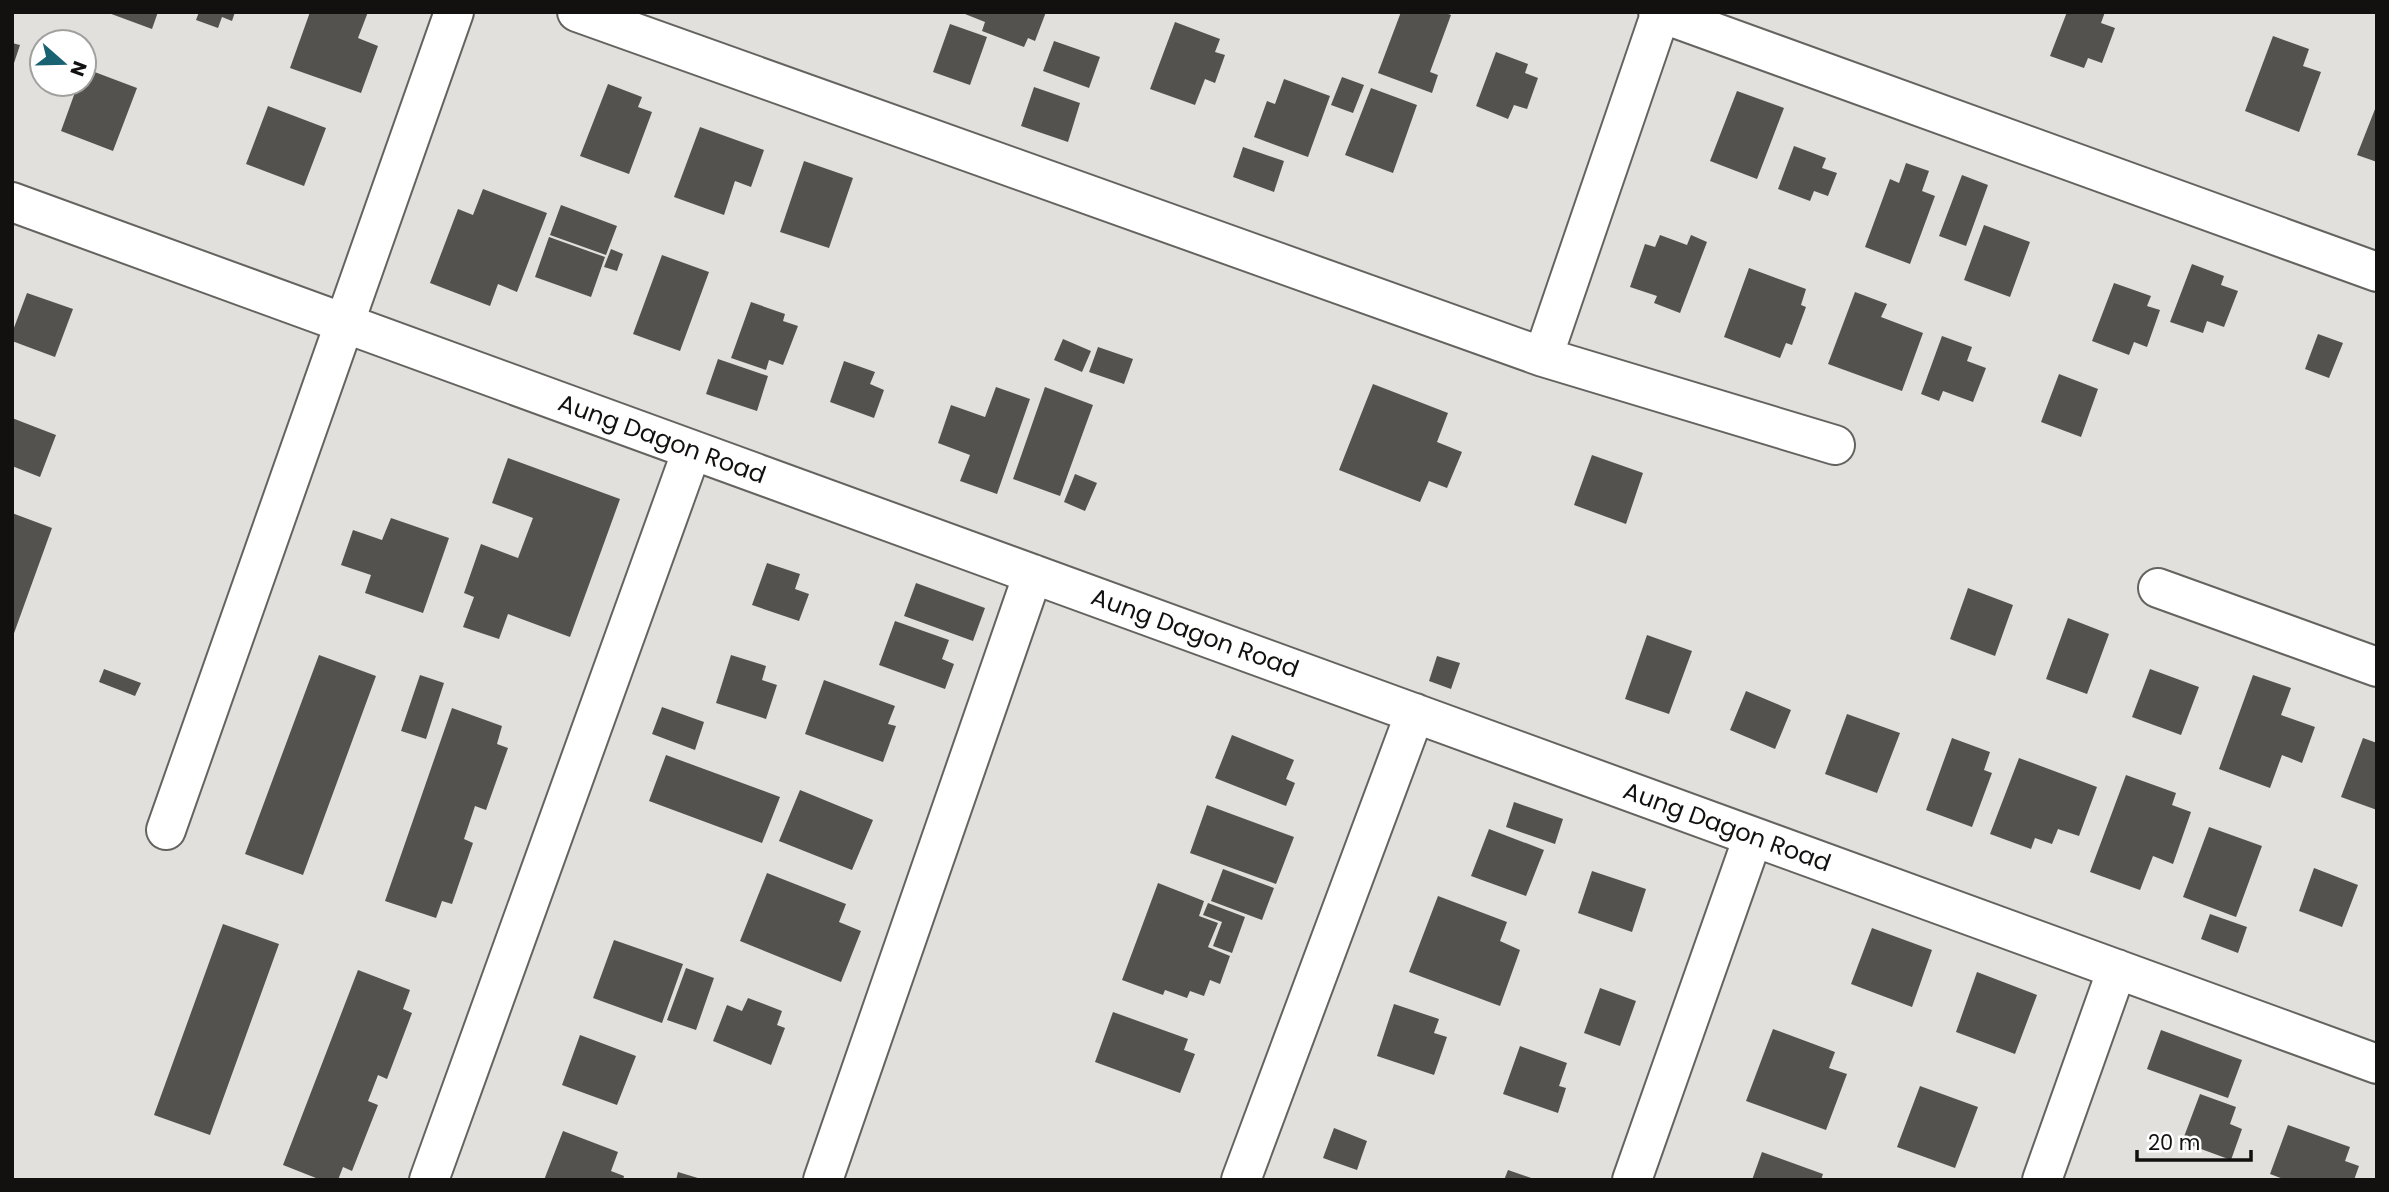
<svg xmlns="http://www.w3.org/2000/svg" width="2389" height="1192" font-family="Poppins,sans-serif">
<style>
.building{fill:#53524e}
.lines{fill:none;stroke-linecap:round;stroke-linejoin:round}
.street-casing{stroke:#64635f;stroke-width:42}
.street{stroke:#fff;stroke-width:38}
.labels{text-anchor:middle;stroke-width:7;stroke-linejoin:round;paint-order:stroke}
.street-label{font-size:24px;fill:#121110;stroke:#fff}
</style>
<rect width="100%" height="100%" fill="#e2e0dc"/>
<path class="building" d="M106,12H158L152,29Z
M199,12H235L232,21L222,17L218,28L196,20Z
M310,12H368L358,38L378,46L361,93L290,68Z
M960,12H1046L1035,41L1028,38L1024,47L982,31L985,22Z
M1401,12H1443L1451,15L1430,72L1438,75L1432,93L1378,73Z
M2067,12H2105L2101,23L2115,28L2102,63L2088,58L2084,68L2050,56Z
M1175,22L1220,39L1215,52L1225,55L1215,83L1205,79L1195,105L1150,89Z
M950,24L987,37L970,85L933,72Z
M2273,36L2309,49L2303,66L2321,72L2299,132L2245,111Z
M1054,41L1100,57L1089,88L1043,71Z
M12,43L20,45L13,66H12Z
M1496,52L1528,64L1525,73L1538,78L1527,109L1514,105L1508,119L1476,106Z
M84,68L137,88L113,151L61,131L78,84H84Z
M1342,77L1364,85L1353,113L1331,105Z
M1284,79L1330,96L1308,157L1254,137L1267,101L1275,104Z
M608,84L642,97L638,107L652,112L629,174L580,156Z
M1034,87L1080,103L1068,142L1021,126Z
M1371,88L1417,105L1393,173L1345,155Z
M1737,91L1784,108L1757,179L1710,161Z
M2377,104V162L2357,155Z
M268,106L326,128L304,186L246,164Z
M700,127L764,150L751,187L735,181L724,215L674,197Z
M1794,146L1826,158L1822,168L1837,173L1828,196L1814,191L1810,201L1778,189Z
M1243,147L1284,161L1274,192L1233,177Z
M804,161L853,178L829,248L780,232Z
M1906,163L1929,171L1922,191L1935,196L1910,264L1865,247L1890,179L1899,183Z
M1962,175L1988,185L1966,246L1939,236Z
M483,189L547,213L517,292L498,284L490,306L430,283L458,209L473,215Z
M561,205L617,226L606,255L550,235Z
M1984,225L2030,242L2010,297L1964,280Z
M1660,235L1687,245L1691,235L1707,242L1680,313L1654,303L1657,296L1630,287L1645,244L1655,247Z
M549,237L605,257L591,297L535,277Z
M611,249L623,254L617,271L604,267Z
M662,255L709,272L680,351L633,334Z
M2192,264L2224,276L2221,285L2238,291L2224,327L2207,321L2203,333L2170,322Z
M1749,268L1806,289L1801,305L1806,307L1792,345L1786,343L1780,358L1724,337Z
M2114,283L2151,296L2147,306L2160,310L2147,347L2134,342L2129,355L2092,341Z
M1855,292L1887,304L1881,317L1923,333L1902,391L1828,364Z
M27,293L73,309L55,357L12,341V333Z
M751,302L785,314L783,321L798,326L783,365L769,360L766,370L731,358Z
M2318,334L2343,343L2329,378L2305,369Z
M1942,336L1972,347L1967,361L1986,368L1973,402L1943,391L1939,401L1921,394Z
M1063,339L1091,351L1082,372L1054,360Z
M1098,347L1133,359L1124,384L1089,372Z
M718,359L768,376L757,411L706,394Z
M844,361L875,372L870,384L884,390L874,418L830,402Z
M2059,374L2098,389L2081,437L2041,422Z
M1373,384L1448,413L1437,442L1462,452L1447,488L1429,481L1420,502L1339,470Z
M996,387L1030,399L997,494L960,481L970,455L938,443L951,405L985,417Z
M1045,387L1093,405L1060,496L1013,479Z
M12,418L56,435L40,477L12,466Z
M1592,455L1643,473L1626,524L1574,505Z
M508,458L620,499L570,637L508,614L499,639L463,627L474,597L464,593L481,544L518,558L533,518L492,503Z
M1075,474L1097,483L1085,511L1064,502Z
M12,513L52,528L13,636H12Z
M391,518L449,538L423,613L365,593L371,575L341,565L353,530L382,540Z
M767,563L800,574L795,589L809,594L799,621L752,605Z
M916,583L985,608L973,641L904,616Z
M1968,588L2013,605L1995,656L1950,639Z
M2068,618L2109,634L2087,694L2046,679Z
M895,621L949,640L942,659L954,664L945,689L879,665Z
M1647,635L1692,651L1669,714L1625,699Z
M319,655L376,676L303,875L245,854Z
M731,655L766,666L762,680L777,685L766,719L716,703Z
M1437,656L1460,663L1451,689L1429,681Z
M104,669L141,683L135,696L99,682Z
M2150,669L2199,687L2181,735L2132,717Z
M420,675L444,683L426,739L401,731Z
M2253,675L2291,688L2281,715L2315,727L2302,763L2282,755L2270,788L2219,769Z
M824,680L895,706L888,724L896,726L883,762L805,734Z
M1746,691L1791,710L1775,749L1730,730Z
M662,707L704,722L695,750L652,734Z
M452,708L502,726L497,744L508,748L486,810L475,806L464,839L473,843L452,904L442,901L436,918L385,901Z
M1847,714L1900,733L1877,793L1825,774Z
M1232,735L1294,760L1286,779L1295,783L1286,806L1215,778Z
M1952,738L1990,752L1984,770L1992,773L1972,827L1926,810Z
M2363,738L2377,743V810L2341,797Z
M666,755L780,797L762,843L649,801Z
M2019,758L2097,787L2079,836L2058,829L2052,844L2035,838L2031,849L1990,834Z
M2126,775L2176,793L2172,805L2191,812L2173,864L2153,856L2140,890L2090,872Z
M800,790L873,820L852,870L779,841Z
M1514,802L1563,819L1555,844L1506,827Z
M1207,805L1294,837L1276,884L1190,853Z
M2209,827L2262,846L2236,917L2183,897Z
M1489,829L1544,850L1526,896L1471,876Z
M2314,868L2358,885L2342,927L2299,911Z
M1223,869L1274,888L1262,920L1211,901Z
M1592,871L1646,889L1632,932L1578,913Z
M767,873L846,904L839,922L861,931L841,982L740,941Z
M1158,883L1204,901L1199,916L1218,923L1208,947L1230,956L1220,984L1210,980L1204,996L1190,991L1187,998L1165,990L1163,995L1122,980Z
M1438,896L1507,922L1500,941L1520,950L1500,1006L1409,972Z
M1208,903L1245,917L1232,953L1213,946L1222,922L1203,915Z
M2210,914L2247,927L2238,953L2201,939Z
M223,924L279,944L210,1135L154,1115Z
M1872,928L1932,950L1912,1007L1851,984Z
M614,940L683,964L662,1023L593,998Z
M686,968L714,978L696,1030L667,1020Z
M358,970L410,990L403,1009L412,1013L387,1079L378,1075L368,1101L378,1105L352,1171L343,1167L338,1180H321L283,1165Z
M1977,972L2037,995L2015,1054L1956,1032Z
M1600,988L1636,1001L1620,1046L1584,1033Z
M748,998L782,1011L777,1025L785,1028L771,1065L713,1041L727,1005L742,1011Z
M1394,1004L1439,1019L1434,1033L1447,1037L1434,1075L1377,1056Z
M1113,1012L1188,1039L1184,1050L1195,1054L1180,1093L1095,1062Z
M1773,1029L1835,1052L1829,1068L1847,1074L1826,1130L1746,1101Z
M2161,1030L2242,1060L2228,1098L2147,1069Z
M580,1035L636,1056L617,1105L562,1085Z
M1520,1046L1567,1063L1559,1086L1566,1088L1558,1113L1503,1094Z
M1920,1086L1978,1107L1955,1168L1897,1147Z
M2200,1094L2236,1107L2230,1124L2242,1129L2231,1160L2182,1142Z
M2288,1125L2350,1147L2345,1161L2359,1166L2354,1180H2286L2270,1174Z
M1334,1128L1367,1141L1357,1170L1323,1158Z
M563,1131L618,1152L611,1171L624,1176L623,1180H544Z
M1762,1152L1823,1174L1821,1180H1752Z
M1508,1170L1534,1179V1180H1504Z
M678,1172L701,1179V1180H676Z"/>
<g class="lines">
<g class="street-casing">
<path id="street" d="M577,12L1543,357L1835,445
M1658,12L2377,272
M12,202L2377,1064
M1543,357L1661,12
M2158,588L2377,667
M166,830L454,12
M429,1180L692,450
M823,1180L1033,574
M1241,1180L1415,713
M1632,1180L1753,837
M2042,1180L2117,969"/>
</g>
<use href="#street" class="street"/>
</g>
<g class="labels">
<g class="street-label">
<text transform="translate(662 439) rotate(20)" y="8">Aung Dagon Road</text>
<text transform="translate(1195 633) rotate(20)" y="8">Aung Dagon Road</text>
<text transform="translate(1727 827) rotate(20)" y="8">Aung Dagon Road</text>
</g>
</g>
<rect width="2389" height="1192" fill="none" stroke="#121110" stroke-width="28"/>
<g transform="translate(63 63) rotate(110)"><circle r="33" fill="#ffffff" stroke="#a0a09f" stroke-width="2"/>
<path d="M0-5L12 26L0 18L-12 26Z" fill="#196271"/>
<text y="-10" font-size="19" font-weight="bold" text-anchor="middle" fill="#121110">N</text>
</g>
<path d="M2137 1150v10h114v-10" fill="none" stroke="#121110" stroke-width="3.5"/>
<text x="2148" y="1150" font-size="21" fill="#121110" stroke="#ffffff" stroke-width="5" paint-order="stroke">20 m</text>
</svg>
